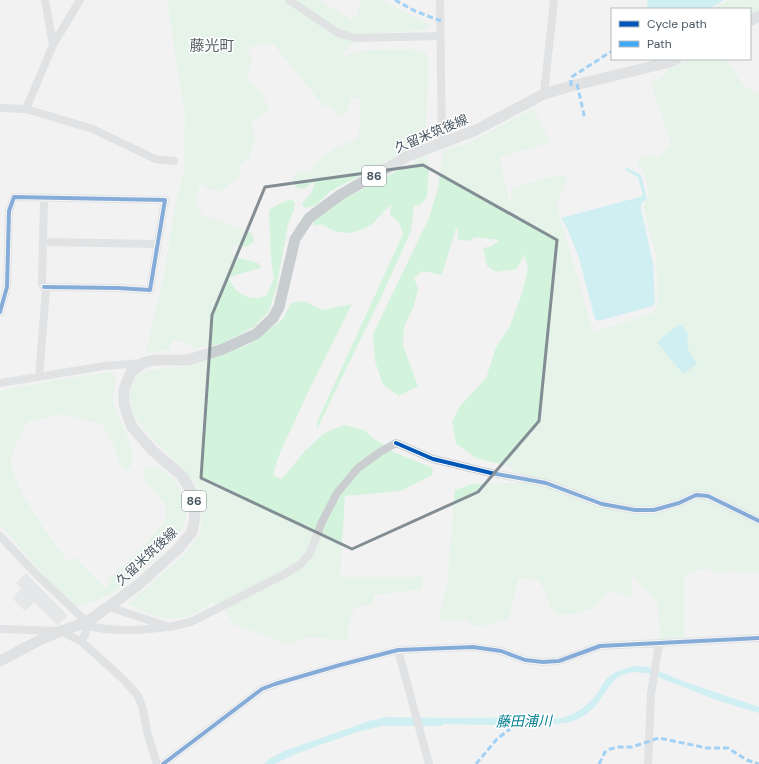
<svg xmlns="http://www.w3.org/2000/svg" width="759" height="764" font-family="'DM Sans','Noto Sans JP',sans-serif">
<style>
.green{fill:#d4f3dd}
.water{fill:#a6ebf4}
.building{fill:#d8dadb}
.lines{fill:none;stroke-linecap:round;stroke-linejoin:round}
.minor{stroke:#cbced1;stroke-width:8}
.major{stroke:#c8cdcf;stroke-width:11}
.quiet{stroke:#3fa9f5;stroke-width:3;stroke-dasharray:6 3;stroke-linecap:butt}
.cycleway-casing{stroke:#fff;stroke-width:6}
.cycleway{stroke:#0057b8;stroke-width:4}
.marked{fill:none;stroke:#838d94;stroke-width:3;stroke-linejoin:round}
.labels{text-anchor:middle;stroke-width:3;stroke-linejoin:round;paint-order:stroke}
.shield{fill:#fff;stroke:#7e8990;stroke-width:1}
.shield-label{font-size:12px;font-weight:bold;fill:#475761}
.street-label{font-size:13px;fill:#475761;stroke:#fff}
.water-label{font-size:14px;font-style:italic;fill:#048090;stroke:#fff}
.quarter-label{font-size:15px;fill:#5c6267;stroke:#fff}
</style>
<rect width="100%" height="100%" fill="#f2f2f2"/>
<path class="green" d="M167,0H320L351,20L358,13L362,0H382L428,24L426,30L371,34L347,47L343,56L367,50L415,49L426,53L429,60L425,141L331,191L316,205L304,208L302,204L311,193L315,183H312L304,189L296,188L293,179L296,172L305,170L310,173L314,164L332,150L358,138L361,119L359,97L351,99L347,112L340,116L330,107L324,106L273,44L263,43L247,48L252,59L247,80L262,93L269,111L251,122L255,138L249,159L237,166L241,175L220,192L210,189L197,182L200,188L195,200L202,215L252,233L254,242L245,247L233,245L232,252L235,257L258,263L261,268L239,274L229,278C232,289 245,299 257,298C260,298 264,296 267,295L274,278L271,259L269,210L279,204L291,199L295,203L294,210L288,224L277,285L269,311L254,327L221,344L194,348L181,341H173L168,350L146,353L163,280L176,200L184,171L185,116Z
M727,0H759V10L750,15V9H714Z
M689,59H726C734,72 744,90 759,94V573L728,571L718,573L706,568L684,575V637L660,639L658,605L648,590L640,585L634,574L632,577L631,598L609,590L594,608L573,614L558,615C545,607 549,585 534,579C530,578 523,579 518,579L509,619L477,627L465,620H438L447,586L455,490L472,484L524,483L509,466L476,458L456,444L452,421L461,405L486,378L496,347L509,328L522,294L528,268L524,254L517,269L496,272L487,266L483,248L492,246L499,240L476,237L468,241L458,239V229L456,228L442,275L422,271L414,278L418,289L414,306L404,327L403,346L418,386L399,396L383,385L375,361L373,334L429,218L438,188L443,151L466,144L533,109L550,142L501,157V166L509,200L511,198L512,189L538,180L563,174L567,179L559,197L557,208L593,332L654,313L658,302L656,255L644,210V205L649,195L644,170L637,165L643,156H660L671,143L651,83L662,78L668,70Z
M427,155L429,169L427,197L421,204L414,206L411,231L384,291L317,429V422L403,234C400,225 399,220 390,216L391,205C384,210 375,223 369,226C352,236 337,235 322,224L313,226L315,219L325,209Z
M304,301L322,310L352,304L311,386L279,455L273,475L281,479L287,473L302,454L324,433L344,425L364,430L373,438L394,452L433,468L432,475L401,491L345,496L340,577H423L422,589L374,595L372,604L355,607C350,617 347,628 348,640L327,639L310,637L288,644L233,624L225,610L213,602C206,606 199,611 191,615C168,624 149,613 128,604L184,555L201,533V510L196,485L183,469L152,438L133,414L130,395L132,384L139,375L149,370L190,366L248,345L283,319L291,303Z
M111,372L116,378C115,385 112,395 113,403C118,426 138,441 130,468L124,469L118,461L116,450L103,425L90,421L64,414L27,422C24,429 11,453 11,459C8,481 54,544 69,562L74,557L104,587L108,588L109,579L139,551L162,525L167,513L164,502L143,478L145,469L154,466C160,470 167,474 172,478C180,487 189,509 185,521C176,546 133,578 112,594L106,595L95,602L88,601L84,605H75L44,576L0,524V391L56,380Z"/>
<path class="water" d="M647,0H724L709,9H648Z
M626,167L641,175L647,199L641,204V209L653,263L655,301L653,306L598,321L595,319L578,255L567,228L561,218L643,196L638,177L625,170Z
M678,325L682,326L688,335C685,347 690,354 697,364L683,374L657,342Z
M634,666L649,667L685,682L759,707V713L719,701L650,674C606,664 611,698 585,715C572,724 557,724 542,724V726L443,724L442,726H382L357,732L295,754L275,764H264L269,759L284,751L369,721L386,717L455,718L543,717L544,719C567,721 585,710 598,692C602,686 605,679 611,675C618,670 627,668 634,666Z"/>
<path class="building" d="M26,573L68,616L58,625H57L34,602L25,611L12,598L21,589L16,583Z"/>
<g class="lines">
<path class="minor" d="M45,0L53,45
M289,0L338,33L356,38L440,36
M440,0L442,143
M544,94L554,0
M0,108L26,109L93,129L155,159L174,161
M26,109L53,45L80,0
M44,242L157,244
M0,312L7,287L9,211L14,197L165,200L150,290L118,288L44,287
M39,377L46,290L42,284L44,198
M0,383L104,366L142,363
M0,536L37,575L87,622L88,626L82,642
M109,607L169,627L191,622L283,575L301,564L310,553L322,522L337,493L358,468L380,452L396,443L433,459L491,473L546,483L602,504L635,510H654L679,503L696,495L708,496L759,521
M88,626C115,632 140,631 167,627
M0,629L61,631L82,642L124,680L138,696L143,709L147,732L157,764
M398,650L429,764
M163,764L262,689L275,684L340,665L398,650L473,647L501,651L525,660L543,662L559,661L600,646L759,638
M648,764L651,694L659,644"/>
<path class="major" d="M750,21L759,16
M0,661L42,639L61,631L87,622L137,586L178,549L192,532L195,516L194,502L190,489L182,476L153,451L132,427L127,414L124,403V389L131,372L143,363L154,360H188L223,349L256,334L273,318L279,307L295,239L309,218L340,195L408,156L476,130L544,94L571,86L670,62L676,59"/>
<path class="quiet" d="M395,0L415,11L441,21
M577,84L585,119
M571,86V78L573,76L612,51
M476,764L497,739L510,729
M599,764L605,752L610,749L619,747H632L659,738L707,748H728L747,760L759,764"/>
<g class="cycleway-casing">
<path id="cycleway" d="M0,312L7,287L9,211L14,197L165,200L150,290L118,288L44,287
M396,443L433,459L491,473L546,483L602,504L635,510H654L679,503L696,495L708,496L759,521
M163,764L262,689L275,684L340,665L398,650L473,647L501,651L525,660L543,662L559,661L600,646L759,638"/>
</g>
<use href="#cycleway" class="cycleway"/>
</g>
<path d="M0 0H759V764H0ZM423,165L557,240L539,421L478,492L352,549L201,478L212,315L265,187Z" fill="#f2f2f2" fill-opacity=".55" fill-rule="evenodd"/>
<path class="marked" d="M423,165L557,240L539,421L478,492L352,549L201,478L212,315L265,187Z"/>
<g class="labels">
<g class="shield">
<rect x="362" y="166" width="24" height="20" rx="3"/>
<rect x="182" y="491" width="24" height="20" rx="3"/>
</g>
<g class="shield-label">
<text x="374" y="180">86</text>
<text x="194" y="505">86</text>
</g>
<g class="street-label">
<text transform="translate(431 133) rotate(-23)" y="5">久留米筑後線</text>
<text transform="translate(146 556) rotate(-43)" y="5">久留米筑後線</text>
</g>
<g class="water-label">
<text transform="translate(524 721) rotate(-1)" y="5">藤田浦川</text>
</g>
<g class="quarter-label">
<text x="212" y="51">藤光町</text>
</g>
</g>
<rect x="611" y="8" width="140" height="52" fill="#ffffff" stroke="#b5bcc0"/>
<rect x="619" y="21" width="20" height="6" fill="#0057b8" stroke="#b5bcc0"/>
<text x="647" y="28" font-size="12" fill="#475761">Cycle path</text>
<rect x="619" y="41" width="20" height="6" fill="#3fa9f5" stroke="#b5bcc0"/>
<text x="647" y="48" font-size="12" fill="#475761">Path</text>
</svg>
